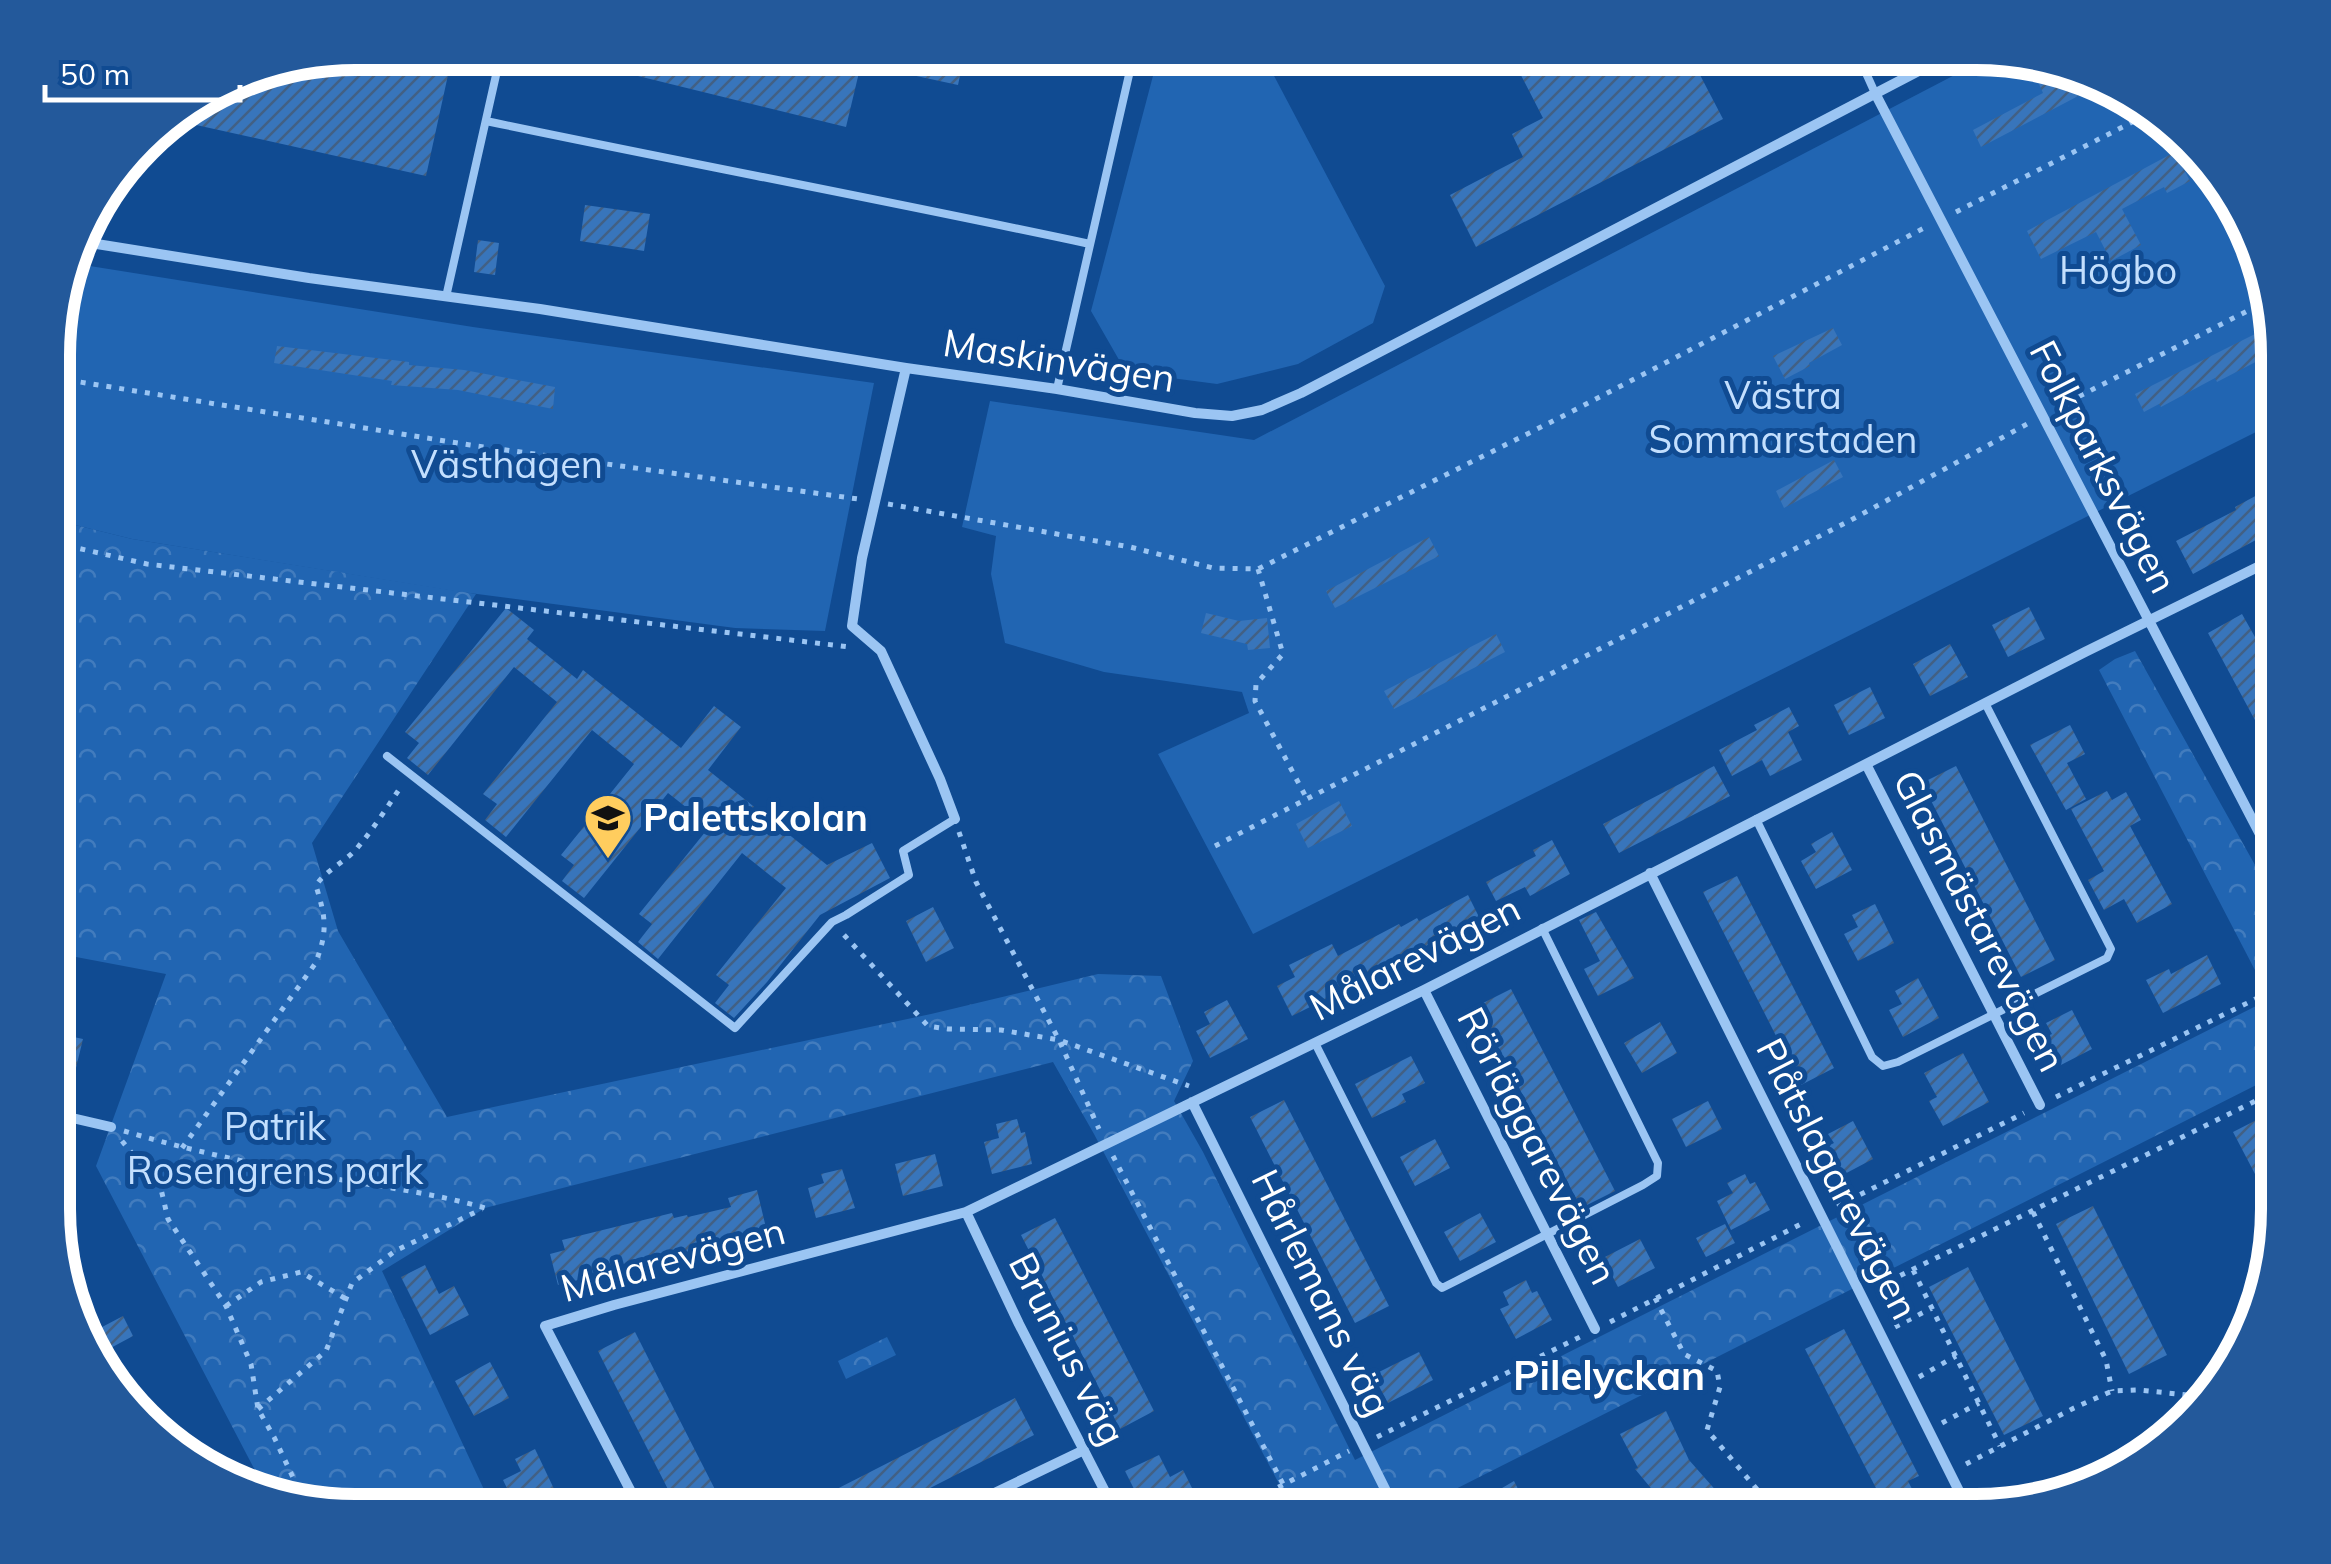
<svg xmlns="http://www.w3.org/2000/svg" width="2331" height="1564" font-family="Mulish,sans-serif">
<style>
.green{fill:#2165b2}
.park{fill:url(#park-crowns)}
.building{fill:url(#building-hatch)}
.lines{fill:none;stroke-linecap:round;stroke-linejoin:round}
.path{stroke:#9bc5f3;stroke-width:5;stroke-dasharray:5 8;stroke-linecap:butt}
.service{stroke:#9bc5f3;stroke-width:8}
.minor{stroke:#9bc5f3;stroke-width:10}
.labels{text-anchor:middle;stroke-width:10;stroke-linejoin:round;paint-order:stroke}
.park-label{font-size:38px;fill:#c3dffe;stroke:#104b92}
.street-label{font-size:38px;fill:#fff;stroke:#104b92}
.poi-label{font-size:38px;font-weight:bold;fill:#fff;stroke:#104b92;text-anchor:start}
.neighbourhood-label{font-size:40px;font-weight:bold;fill:#fff;stroke:#104b92}
.rim{fill:none;stroke:#fff;stroke-width:12}
</style>
<defs>
<pattern id="park-crowns" width="20" height="18" patternUnits="userSpaceOnUse" patternTransform="scale(2.5)"><rect width="20" height="18" fill="#2165b2"/><path d="M2 6a3 3 0 1 1 6 0M12 15a3 3 0 1 1 6 0" fill="none" stroke="#427cbe"/></pattern>
<pattern id="building-hatch" width="6" height="6" patternUnits="userSpaceOnUse" patternTransform="scale(2.5)"><rect width="6" height="6" fill="#3875bb"/><path d="M-1 1l2-2M0 6l6-6M5 7l2-2" fill="none" stroke="#426084"/></pattern>
</defs>
<rect width="100%" height="100%" fill="#104b92"/>
<path class="green" d="M1159,53H1262L1385,286L1373,323L1298,364L1217,384L1126,372L1091,311Z
M1993,55L2073,68L2145,104L2238,204L2278,336V421L1253,934L1158,754L1249,713L1242,692L1104,672L1005,643L991,574L996,536L962,527L990,401L1254,440Z
M71,263L473,327L874,383L825,631L735,628L454,591L132,539L55,520V316Z"/>
<path class="park" d="M55,520L132,539L476,594L312,843L338,931L447,1117L931,1014L1098,974L1161,976L1193,1061L1174,1101L1203,1152L1355,1460L2270,999L2099,670L2115,659L2135,651L2278,906V1074L1412,1511H1253L1285,1495L1094,1134L1053,1062L485,1208L382,1271L494,1511H354L269,1497L96,1166L166,974L55,953Z
M887,1337L896,1355L846,1379L838,1361Z"/>
<path class="building" d="M355,52H453L426,176L169,119L240,75Z
M578,52H965L958,85L861,64L846,127L577,61Z
M1509,52H1688L1723,119L1476,247L1450,195L1523,157L1512,134L1543,118Z
M2070,68L2103,83L1981,147L1973,130L2043,93L2039,84Z
M2175,152L2190,181L2167,193L2164,187L2122,209L2141,245L2111,261L2096,232L2041,259L2027,231Z
M585,205L650,214L644,251L580,241Z
M478,240L499,243L495,275L474,272Z
M1833,328L1842,345L1809,363L1810,366L1785,379L1773,356Z
M2257,333L2269,355L2217,382L2215,378L2161,407L2159,404L2144,412L2135,394Z
M277,346L409,362V365L464,370L555,387L553,409L458,390L391,385L392,381L274,363Z
M1834,460L1843,477L1784,508L1776,491Z
M2272,487L2278,499V528L2193,574L2176,541L2236,510L2235,507Z
M1429,537L1439,556L1335,608L1326,591Z
M2029,607L2045,639L2008,657L1992,625Z
M506,608L534,630L527,639L577,679L583,670L681,748L714,706L741,727L708,770L827,865L872,843L890,878L820,915L767,982L734,1018L715,1003L729,985L716,975L786,888L742,853L658,959L638,942L652,924L639,914L710,826L668,793L584,898L562,881L574,865L561,855L634,764L592,730L506,837L485,820L497,804L483,794L557,702L514,667L428,775L407,758L419,743L405,732Z
M1206,613L1239,621L1267,618L1270,648L1248,650L1247,644L1201,633Z
M2242,614L2264,653L2260,655L2278,688V763L2208,633Z
M1496,634L1505,652L1394,709L1384,691Z
M1950,644L1968,677L1930,696L1913,664Z
M1870,687L1885,718L1849,735L1834,705Z
M1789,707L1799,726L1788,732L1802,760L1770,776L1762,760L1732,776L1719,750L1757,730L1754,725Z
M2070,725L2085,754L2067,763L2086,799L2066,810L2030,745Z
M1714,766L1730,796L1619,853L1603,824Z
M1956,766L2055,960L2021,977L1922,783Z
M2107,791L2112,800L2126,792L2141,820L2130,826L2172,904L2137,923L2124,899L2104,910L2088,880L2104,871L2071,809Z
M1339,801L1352,826L1308,848L1296,824Z
M1832,832L1852,870L1816,889L1801,861L1816,852L1811,844Z
M1552,840L1570,874L1530,896L1525,887L1496,901L1486,882L1536,856L1533,850Z
M1737,876L1834,1068L1801,1085L1703,892Z
M1468,895L1479,917L1371,976L1369,972L1326,993L1328,998L1292,1016L1277,986L1295,977L1289,965L1332,944L1338,956L1399,924L1401,927L1417,918L1419,921Z
M1875,904L1894,943L1858,961L1844,934L1858,927L1852,915Z
M933,907L954,948L926,962L906,921Z
M1596,912L1634,978L1598,996L1584,969L1600,961L1579,920Z
M2207,955L2221,984L2163,1013L2146,980L2169,969L2171,974Z
M1918,978L1939,1018L1903,1037L1889,1010L1902,1004L1895,991Z
M1511,989L1615,1191L1581,1208L1477,1006Z
M1227,1000L1248,1039L1210,1058L1196,1031L1210,1024L1204,1012Z
M2072,1010L2092,1049L2057,1067L2043,1038L2052,1034L2046,1023Z
M1660,1022L1677,1053L1642,1073L1624,1043Z
M55,1033L83,1039L75,1072L55,1067Z
M1963,1053L1989,1102L1943,1126L1929,1101L1937,1097L1924,1073Z
M1411,1056L1425,1083L1402,1094L1406,1102L1372,1118L1355,1084Z
M1284,1100L1389,1306L1355,1323L1250,1117Z
M1708,1101L1722,1129L1686,1147L1672,1119Z
M2278,1109V1218L2233,1132Z
M1017,1119L1021,1133L1025,1132L1032,1164L992,1174L984,1142L999,1138L996,1124Z
M1853,1121L1873,1159L1837,1178L1822,1149L1834,1143L1828,1134Z
M1435,1139L1450,1168L1415,1186L1400,1157Z
M935,1154L943,1186L903,1196L895,1164Z
M842,1169L855,1208L816,1218L808,1188L824,1183L821,1174Z
M1745,1174L1750,1184L1755,1182L1770,1210L1731,1230L1717,1201L1733,1193L1727,1183Z
M757,1190L767,1232L642,1263V1260L597,1271L598,1275L558,1285L550,1254L565,1250L562,1240L672,1213L674,1218L687,1215L688,1217L731,1207L728,1198Z
M2093,1206L2167,1355L2129,1374L2056,1224Z
M1480,1213L1496,1242L1460,1261L1444,1232Z
M1055,1218L1154,1411L1120,1429L1021,1235Z
M1725,1224L1735,1243L1706,1257L1696,1238Z
M1640,1239L1655,1268L1618,1287L1603,1258Z
M425,1265L439,1294L454,1286L469,1315L430,1335L401,1277Z
M1968,1267L2043,1416L2004,1435L1929,1287Z
M1526,1280L1532,1293L1537,1291L1552,1320L1516,1339L1500,1309L1509,1305L1503,1292Z
M123,1316L133,1336L92,1358L85,1336Z
M1844,1329L1919,1476L1908,1481L1923,1511H1850L1880,1496L1805,1349Z
M635,1332L676,1413L726,1511H679L614,1383L598,1351Z
M1419,1352L1433,1380L1388,1403L1373,1375Z
M490,1362L509,1398L474,1416L455,1381Z
M1015,1398L1034,1435L885,1511H836L827,1494Z
M1666,1411L1689,1460L1734,1511H1670L1635,1469L1638,1468L1620,1434Z
M535,1449L555,1491L517,1509L503,1480L521,1471L515,1459Z
M1159,1455L1170,1477L1183,1470L1197,1498L1172,1511H1145L1125,1471Z
M1514,1481L1529,1511H1463Z"/>
<g class="lines">
<path class="path" d="M1956,212L2152,112
M55,378L470,445L858,499
M2056,408L2267,301
M888,504L1130,547L1213,568L1258,569L1565,415L1928,226
M55,543L147,564L850,647
M1258,569L1283,654L1256,684L1255,701L1307,799
M959,832L976,882L1059,1040L1099,1129
M1215,846L1851,520L2029,423
M844,935L928,1026L948,1029L1001,1030L1059,1040L1189,1086
M2270,1093L2278,1105
M2056,1097L2278,988
M124,1131C188,1150 253,1164 319,1176C374,1186 430,1192 485,1208
M122,1141L161,1189L168,1219L226,1306L251,1364L258,1409L274,1437L305,1503
M182,1148L315,964C328,932 326,918 316,886C323,872 347,861 358,847C374,828 388,806 402,785
M1113,1156L1283,1484
M1837,1206L2024,1113
M2033,1212L2106,1360L2112,1391
M1913,1270L2000,1446
M1877,1287L2278,1090
M1655,1298L1684,1354L1717,1371L1720,1387L1707,1430L1761,1494L1793,1511
M226,1306L261,1282L301,1272L346,1299
M1610,1322L1805,1222
M1895,1327L1932,1308
M1919,1377L1956,1356
M258,1409L326,1351L352,1283L395,1251L482,1209
M1942,1423L1979,1403
M1377,1437L1582,1336
M1966,1464L2074,1408L2112,1391L2139,1390L2207,1397
M1232,1511L1349,1451"/>
<path class="service" d="M1857,53L1875,93
M486,121C687,163 889,201 1090,244
M446,297L501,53
M1057,389L1134,53
M387,756L735,1028L832,922L846,915L909,875L903,851L955,819
M1756,819L1872,1057L1883,1066L1898,1062L2107,958L2111,949L1985,703
M1315,1043L1436,1283L1442,1288L1456,1281L1643,1185L1657,1176L1658,1163L1542,928"/>
<path class="minor" d="M1875,93L2278,869
M78,241L309,278L540,309L906,368L1057,389L1195,413L1232,416L1262,410L1301,393L1953,53
M906,368L862,558L852,626L881,651L940,779L955,819
M1866,764L2040,1105
M1650,873L1969,1511
M1424,990L1595,1329
M1192,1102L1396,1511
M55,1114L111,1127
M966,1212L1019,1324L1115,1511
M641,1511L545,1326L614,1305L966,1212L1424,990L2085,652L2278,557
M957,1511L1084,1450"/>
</g>
<defs>
<g id="school-pin" transform="scale(2.5)"><path d="M0 17L-7.5 6A9.5 9.5 0 1 1 7.5 6Z" fill="#ffcd5e" stroke="#104b92"/><path d="M0-5L7-2L0 1L-7-2ZM-4 1L0 2.5L4 1V4Q0 6-4 4Z" fill="#111"/></g>
</defs>
<g fill-rule="evenodd">
<use href="#school-pin" x="608" y="818"/>
</g>
<g class="labels">
<g class="park-label">
<text x="2118" y="284">Högbo</text>
<text x="1783" y="409">Västra<tspan x="1783" dy="44">Sommarstaden</tspan></text>
<text x="507" y="478">Västhagen</text>
<text x="275" y="1140">Patrik<tspan x="275" dy="44">Rosengrens park</tspan></text>
</g>
<g class="street-label">
<text transform="translate(1059 361) rotate(9)" y="13">Maskinvägen</text>
<text transform="translate(2103 467) rotate(63)" y="13">Folkparksvägen</text>
<text transform="translate(1979 921) rotate(63)" y="13">Glasmästarevägen</text>
<text transform="translate(1415 958) rotate(-27)" y="13">Målarevägen</text>
<text transform="translate(1537 1146) rotate(63)" y="13">Rörläggarevägen</text>
<text transform="translate(1837 1179) rotate(63)" y="13">Plåtslagarevägen</text>
<text transform="translate(673 1260) rotate(-15)" y="13">Målarevägen</text>
<text transform="translate(1321 1293) rotate(64)" y="13">Hårlemans väg</text>
<text transform="translate(1067 1349) rotate(63)" y="13">Brunius väg</text>
</g>
<g class="poi-label">
<text x="643" y="831">Palettskolan</text>
</g>
<g class="neighbourhood-label">
<text x="1609" y="1390">Pilelyckan</text>
</g>
</g>
<path d="M0 0H2331V1564H0ZM355 70H1976A285 285 0 0 1 2261 355V1209A285 285 0 0 1 1976 1494H355A285 285 0 0 1 70 1209V355A285 285 0 0 1 355 70Z" fill="#23599b" fill-rule="evenodd"/>
<path class="rim" d="M355 70H1976A285 285 0 0 1 2261 355V1209A285 285 0 0 1 1976 1494H355A285 285 0 0 1 70 1209V355A285 285 0 0 1 355 70Z"/>
<path d="M45 85v15h195v-15" fill="none" stroke="#ffffff" stroke-width="5"/>
<text x="60" y="85" font-size="30" fill="#ffffff" stroke="#104b92" stroke-width="8" paint-order="stroke">50 m</text>
</svg>
